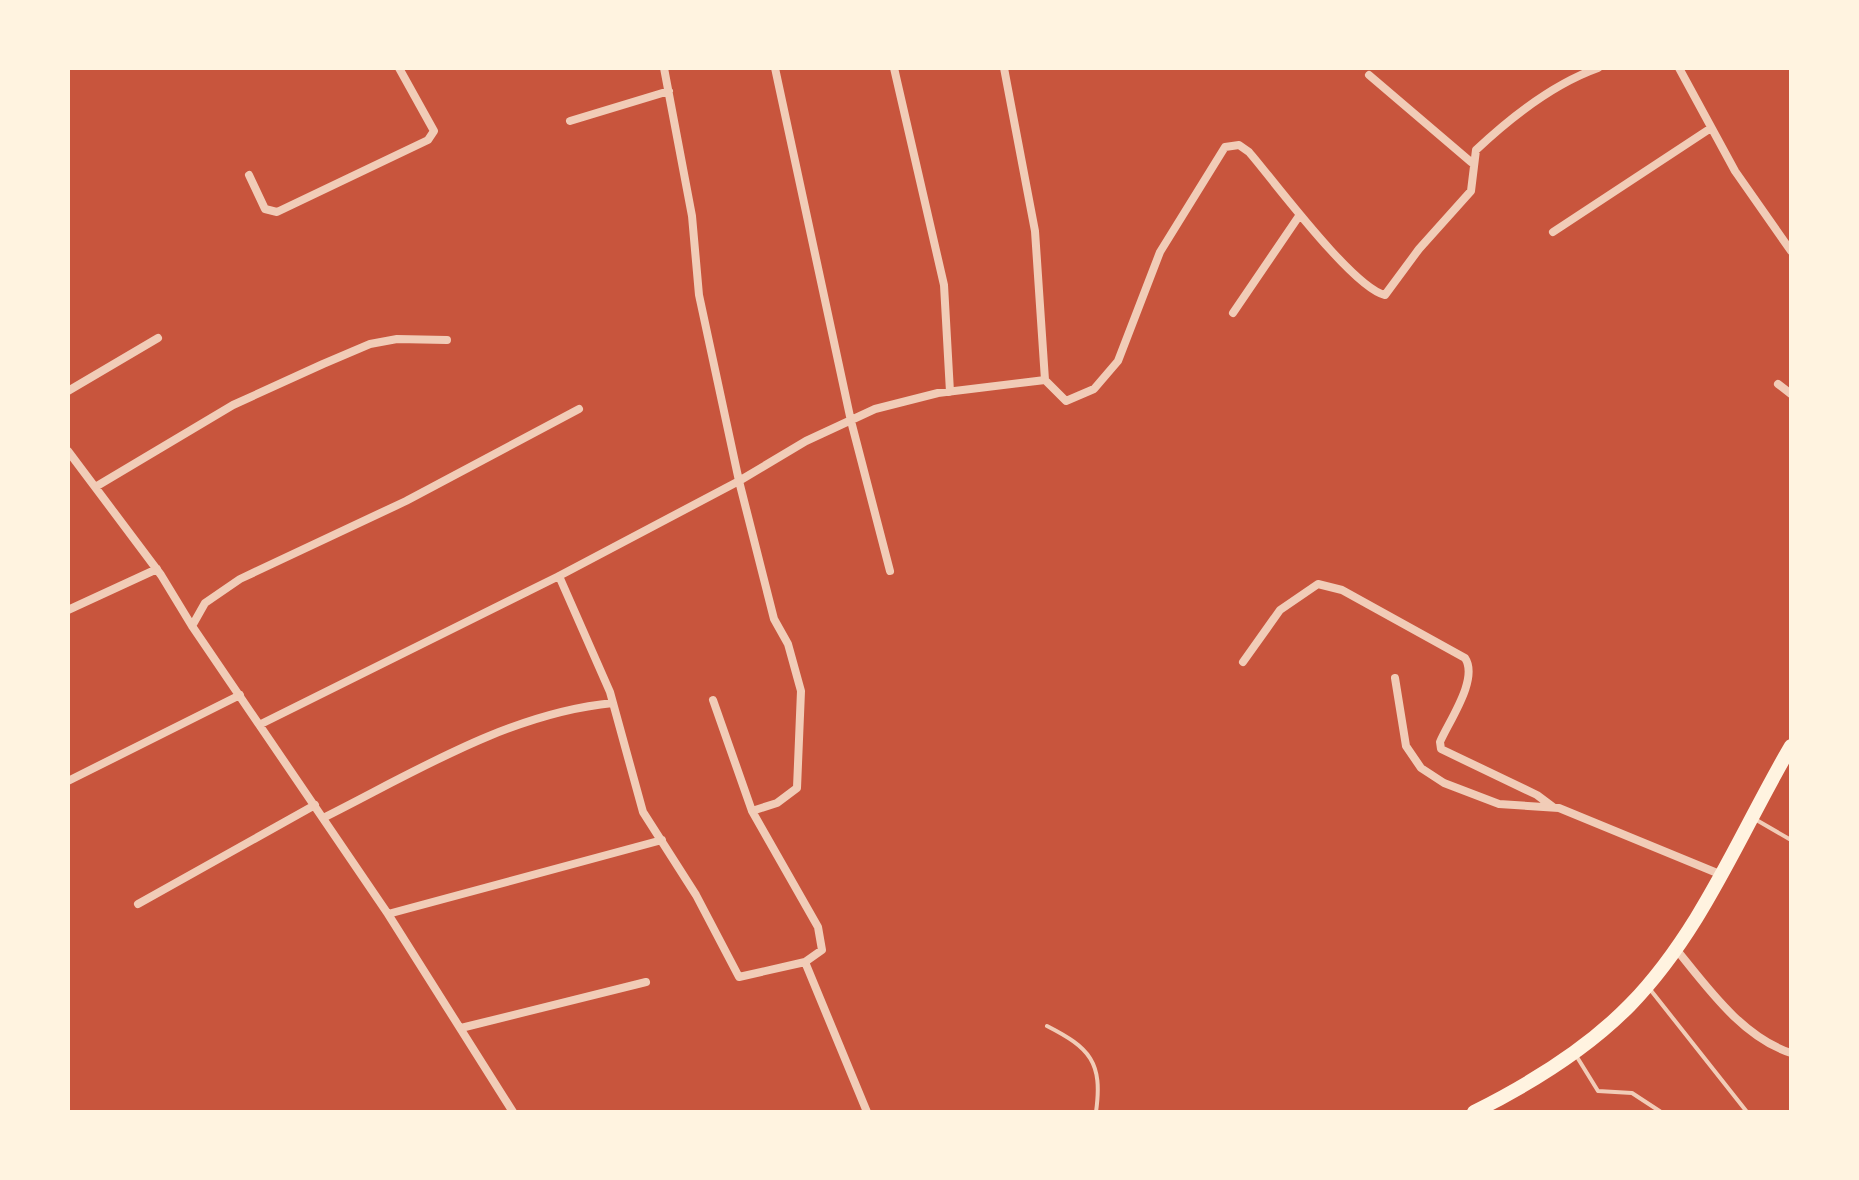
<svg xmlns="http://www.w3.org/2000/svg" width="1859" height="1180" font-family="'Playfair Display',serif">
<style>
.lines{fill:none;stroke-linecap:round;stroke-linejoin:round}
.service{stroke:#f1ccb7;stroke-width:4}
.minor{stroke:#f1ccb7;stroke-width:8}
.trunk{stroke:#fff3e0;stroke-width:14}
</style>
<rect width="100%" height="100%" fill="#c8553d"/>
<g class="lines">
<path class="service" d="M1753,818L1791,840
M1649,988L1747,1112
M1047,1026C1090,1048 1103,1062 1096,1112
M1577,1057L1598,1091L1632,1093L1661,1112"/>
<path class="minor" d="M664,68L692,216L699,295L739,481L774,619L788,644L801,691L797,788L777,803L752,811L818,927L822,950L805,962
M775,68L851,421L890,571
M894,68L944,285L950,392
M1004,68L1035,231L1045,380
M1679,68L1735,171L1791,251
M1369,75L1471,162
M570,121L669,91
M249,175L265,209L277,212L428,140L434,131L399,68
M1553,232L1711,128
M1233,313L1299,216
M1045,380L1066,401L1094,389L1118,361L1160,252L1225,147L1239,145L1249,152C1274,181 1353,288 1385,295L1419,249L1471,191L1476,150C1510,118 1553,84 1598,68
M1778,384L1791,394
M68,391L158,338
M68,451L161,575L192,626L388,914L513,1112
M97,486L233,405L323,364L370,344L397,339L447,340
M559,576L610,692L643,812L696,895L739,977L805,962L867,1112
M68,610L157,569
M192,626L205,603L240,579L406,501L579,409
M1243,662L1280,610L1318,584L1342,590L1465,658C1479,679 1449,721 1440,742L1441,749L1537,795L1553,807
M1395,678L1406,746L1421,768L1444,783L1499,804L1559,808L1722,875
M713,700L752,811
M261,724L559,576L739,481L806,441L875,409L938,393L1045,380
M68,781L240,695
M323,818C415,772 509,713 613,703
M138,904L315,805
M388,914L662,840
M1676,949C1707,987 1742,1037 1791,1053
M461,1028L646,982"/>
<path class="trunk" d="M1474,1112C1530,1084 1586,1050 1630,1005C1702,931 1740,833 1791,746"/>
</g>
<rect width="1859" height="1180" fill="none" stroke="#fff3e0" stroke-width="140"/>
</svg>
